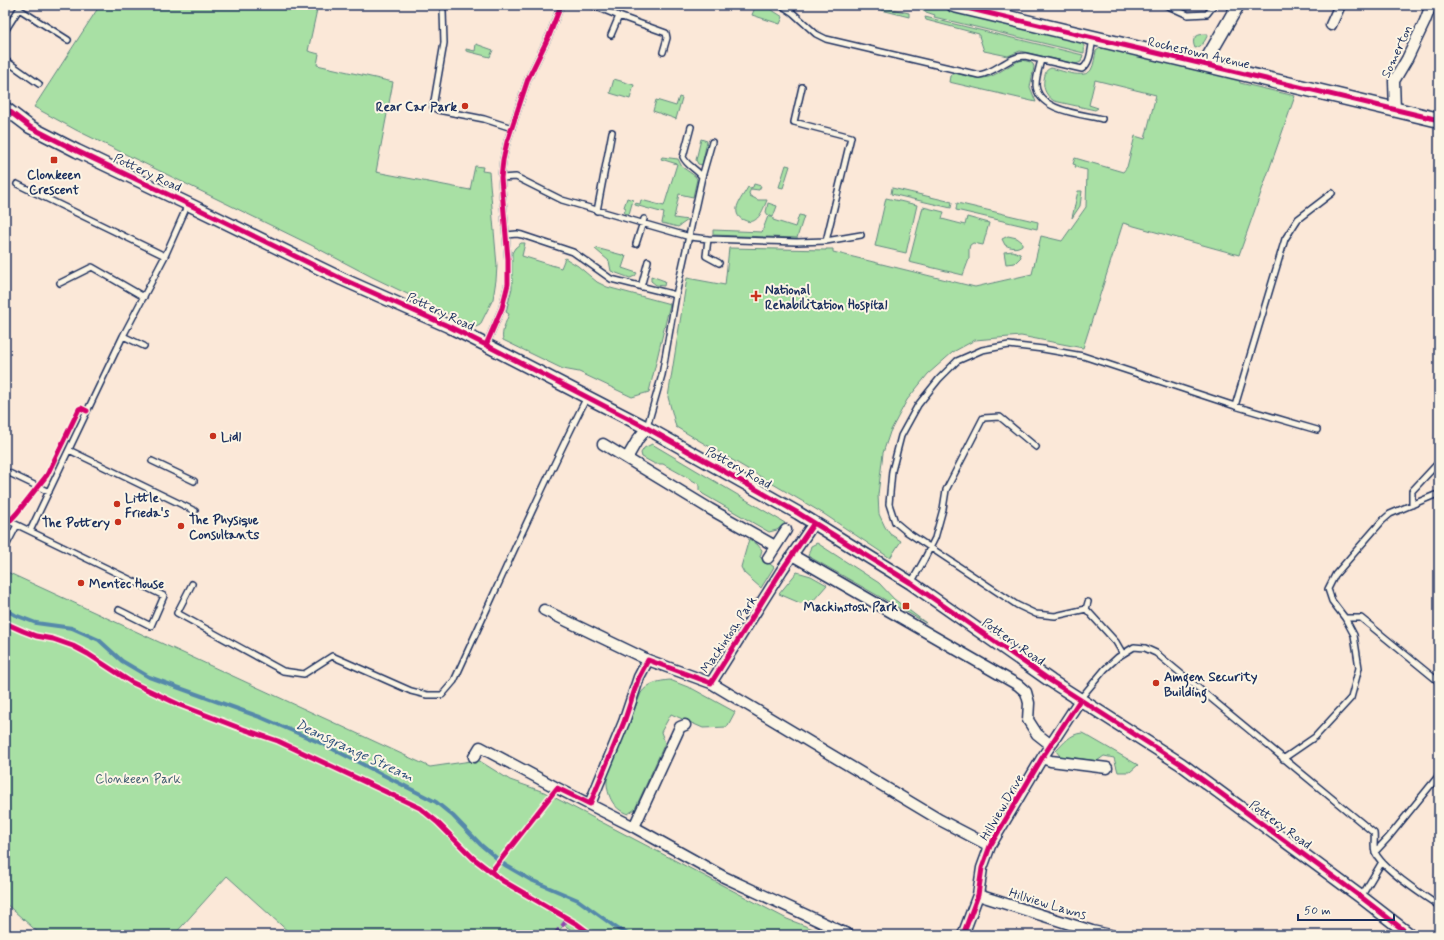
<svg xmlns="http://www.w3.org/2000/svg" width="1444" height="940" font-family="Mynerve,sans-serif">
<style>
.green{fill:#a8e0a4;stroke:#628881}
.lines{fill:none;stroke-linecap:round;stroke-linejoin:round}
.stream{stroke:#5589aa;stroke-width:4}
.service-casing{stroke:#1b2f5e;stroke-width:8}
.minor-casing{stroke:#1b2f5e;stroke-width:13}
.tertiary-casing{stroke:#1b2f5e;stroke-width:15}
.secondary-casing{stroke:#1b2f5e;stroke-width:17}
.service{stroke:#fcf5e5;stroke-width:5}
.minor{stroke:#fcf5e5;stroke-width:10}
.tertiary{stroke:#fcf5e5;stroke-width:12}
.secondary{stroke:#fcf5e5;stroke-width:14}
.quiet{stroke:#8e44ad;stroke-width:4;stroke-dasharray:8 4;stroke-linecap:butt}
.cycleway-casing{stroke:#fcf5e5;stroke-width:8}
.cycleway{stroke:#d6006c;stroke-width:5}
.poi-dot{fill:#c8321e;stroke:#fcf5e5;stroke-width:1.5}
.labels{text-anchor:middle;stroke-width:4;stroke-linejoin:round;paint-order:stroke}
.street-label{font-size:13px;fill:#1b2f5e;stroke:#fcf5e5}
.poi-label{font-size:13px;font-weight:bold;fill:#1b2f5e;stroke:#fcf5e5;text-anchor:start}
.park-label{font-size:13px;fill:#3e5b70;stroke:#fcf5e5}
.water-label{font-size:14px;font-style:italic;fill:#33547e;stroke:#fcf5e5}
</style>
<rect width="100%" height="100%" fill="#fbe8d8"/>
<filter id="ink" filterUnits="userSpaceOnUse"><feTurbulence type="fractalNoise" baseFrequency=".025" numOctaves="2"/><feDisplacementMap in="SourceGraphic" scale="8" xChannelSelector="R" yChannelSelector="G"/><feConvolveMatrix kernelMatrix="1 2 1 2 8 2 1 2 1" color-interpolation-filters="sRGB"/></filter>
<g filter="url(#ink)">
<path class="green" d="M100,5H318L308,51L319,54L317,65L393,82L376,172L470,190L475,166L483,167L482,171L489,172L497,266L496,280L493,299L480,325L476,327L372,277L311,245L76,130L34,107Z
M756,5H764L783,17L780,24L752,15Z
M862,5H874L909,13V17Z
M924,5H934L1078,40C1084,44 1085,46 1084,53L934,17L935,15L923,11Z
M925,17L1083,55L1081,62L1076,64L1020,51L1008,56L984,51L979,36V34L926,20Z
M1204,34H1208C1205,41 1202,47 1195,48C1191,39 1195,35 1204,34Z
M476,44L493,50L490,57L466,51V49L475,51Z
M1103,46L1239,79L1240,83L1295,96L1239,255L1123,223L1083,348L1021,336L975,340L953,352L928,374L907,400L890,432L883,453L878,495L879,514L885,527L890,534L901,541L890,558L824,514L676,427L668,397L687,278L725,285L729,248L826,250V249H833V252L975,287L1032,274L1041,236L1062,241L1086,207L1087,170L1075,167L1076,165L1073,164L1075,158L1123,172L1127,167L1135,136L1145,139L1156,95L1095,80L1089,105L1098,108L1095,110L1054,101C1044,94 1042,86 1045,75C1046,71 1046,70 1051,68C1060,70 1084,80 1091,70C1094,65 1095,56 1096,51Z
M1023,60L1030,62L1033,64L1034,67L1030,87L1036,102L949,82L950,76L955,73C964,75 974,79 983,78C998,77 1008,63 1023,60Z
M614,79L634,85L630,99L610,93Z
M679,97L682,98L676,119L653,111L656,100L676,106Z
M701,139L707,141L702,165L698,164L696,160Z
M662,157L678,159L682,167L695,176L697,179L693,197L679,194L674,218L688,220L678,227L662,223L664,213L635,205V203L640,204L641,200L664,206L677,164L661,159Z
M786,165L790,166L783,188L779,187Z
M754,184L761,186L759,190L751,189L749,193L750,196L758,200H767C763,210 757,227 744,220C741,219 738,217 737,213C735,204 744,195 748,187L750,188L753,187Z
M892,188L952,202L951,208L891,194Z
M1078,191H1082L1080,206L1072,218Z
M627,198L633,200L629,214L624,213L626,208L624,207Z
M886,198L917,205L906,253L875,246Z
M768,203L777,206L773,217L768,215L766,212Z
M957,203L1038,222L1037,229L956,210Z
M923,207L944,212L942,219L965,225L967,217L989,223L983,245L973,243L970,245L969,249V259L963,275L909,262Z
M799,215L804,216L797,238L713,235V230L762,232L768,216L773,218V220L795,227Z
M1008,236L1017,238L1022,242V245C1017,249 1011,248 1005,245L1002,239Z
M521,243H525L522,256L561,268L565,258L578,266L597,282L607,287L670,304L649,392L632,397L579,372L563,369L503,340C501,332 506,322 509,314L506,312L512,288V253L515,248Z
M596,248L626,256L622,268L637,273L635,276L630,278L611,271L609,261L595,249Z
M1013,251L1020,254L1021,257L1015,263L1006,264L1004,252Z
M651,276L665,281L664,286L656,285L651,281Z
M652,444L785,523L777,530L769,532L703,494L699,490V484L663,464H655L642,457L641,453L644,448Z
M749,539L757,544L762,550L760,557L774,567L761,588L744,573L741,567Z
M817,543L879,583L894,599L926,623L808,556L811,546Z
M5,571L430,767L478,760L510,780L544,792L787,919L829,935H579L564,925L555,935H292L227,876L174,935H41L5,903Z
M797,572L811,576L827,585L813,601L800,603L779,594Z
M670,680L693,689L735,712L727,727L703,728L671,714L661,732L665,743L635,809L628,814C612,809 606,793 607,777L641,693C648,683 659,681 670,680Z
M1082,733L1086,735L1138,765L1130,772H1118L1114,758L1104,756L1097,761L1060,756L1056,751C1064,743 1070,734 1082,733Z"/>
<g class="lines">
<path class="stream" d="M5,609L15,615L36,623L72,628L99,640L122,661L149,677L260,717L323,744L436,802L453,816L481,845L505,865L531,880L578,900L618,929L630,935"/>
<g class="service-casing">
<path id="service" d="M592,5L619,16L611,35
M781,5L793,13L816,34L826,39L979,75C996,73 1008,56 1025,56L1082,69C1091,63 1091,48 1093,38
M1166,5L1188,15L1207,14L1214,5
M443,11L444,43L433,107L438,110L484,119L512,128
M619,16L666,33L667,38L663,52
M5,31L19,9L68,40
M5,60L39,84
M1041,60C1039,68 1036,77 1036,85C1038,111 1082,114 1102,119
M702,177L712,142
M501,178L516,177L562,200L690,237L708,239L797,242L826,241L851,137L794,122L802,87
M17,184L165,256
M597,211L612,132
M506,235L517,234L522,235L573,252L611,279L676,295
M708,239L706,256L719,263
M826,241L861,235
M636,244L644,219
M60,283L92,267L144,297
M641,287L648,261
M123,336L144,346
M486,345L502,308L508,284V259L501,178L503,160L507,142L528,79L549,36L561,5
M1235,406L1285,239L1298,219L1332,193
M647,427L662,375L676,295L702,177C697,169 687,166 683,157L691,127
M69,450L195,511
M152,461L194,481
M5,471L49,492
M1412,505V491L1439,462
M5,519L164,596L151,626L119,610
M30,531L123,336L165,256L188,204
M5,548L17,525
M911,583L924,560L935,538L943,509L946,490L983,418L1000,417L1036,447
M192,584L177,613L283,671L304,674L332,656L411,691L427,695H442L454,681C498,586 540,490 587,397
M1088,602L1086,609L1116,642L1123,654
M1086,609L1055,616L1036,614L1017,605L907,532L895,522L889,504L892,471L901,436L918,405L939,379L957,361L982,350L1009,345L1043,349L1083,356L1235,406L1317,430
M1345,618H1361L1439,682
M1080,699L1105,669L1118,657L1134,647L1145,648L1156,653L1374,833C1375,839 1373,847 1375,852C1381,868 1424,896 1439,906
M1283,759L1315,737L1351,698L1359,668L1354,635L1345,618L1332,601L1328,589L1335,575L1382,521L1390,514L1435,495H1439
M1375,852L1388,838L1439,775
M1361,897L1382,862"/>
</g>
<g class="minor-casing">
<path id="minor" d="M1331,25L1340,5
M1395,110L1394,81L1407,59L1425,21L1431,5
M603,444L710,509L775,546
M627,458L638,439L647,428
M792,555L1018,685L1026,692L1029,703L1028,720L1037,734L1051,745
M768,558L786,530
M544,610L648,660L711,683L940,820L990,846
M711,683L782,570L814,523
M474,757L480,747L557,788L634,827L724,877L849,935
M1042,758L1051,761L1107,768
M590,804L624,722L639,677L648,660
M634,827L680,727L685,725
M978,895L1092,931L1110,935
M963,935L978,895L982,868L990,846L1042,758L1080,700"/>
</g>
<g class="tertiary-casing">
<path id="tertiary" d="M1204,64L1238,5
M5,108L30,127L77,151L188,204L342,279L448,326L486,345L647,428L798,513L911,583L1051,681L1181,764L1361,897L1410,935"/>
</g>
<g class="secondary-casing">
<path id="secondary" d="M954,5L1439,120"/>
</g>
<use href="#service" class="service"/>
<use href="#minor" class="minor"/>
<use href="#tertiary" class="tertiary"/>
<use href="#secondary" class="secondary"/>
<path class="quiet" d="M554,935L568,919"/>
<g class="cycleway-casing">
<path id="cycleway" d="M954,5L1439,120
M5,108L30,127L77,151L188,204L342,279L448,326L486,345L647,428L798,513L911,583L1051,681L1181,764L1361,897L1410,935
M486,345L502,308L508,284V259L501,178L503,160L507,142L528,79L549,36L561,5
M5,526L17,513L47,475L79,409L81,408L87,411
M5,623L23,631L36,636L53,639L73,646L88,654L131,682L180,705L237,727L278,741L420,808L437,822L473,858L503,881L577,924L592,935
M491,872L557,788L590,804L624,722L639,677L648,660L711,683L782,570L814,523
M963,935L978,895L982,868L990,846L1042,758L1080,700"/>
</g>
<use href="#cycleway" class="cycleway"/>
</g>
</g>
<g class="poi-dot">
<circle cx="465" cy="106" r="4"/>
<rect x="50" y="156" width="8" height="8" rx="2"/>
<path d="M754 290h4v4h4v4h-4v4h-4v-4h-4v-4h4z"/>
<circle cx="213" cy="436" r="4"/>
<circle cx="117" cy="504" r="4"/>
<circle cx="118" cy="522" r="4"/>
<circle cx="181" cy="526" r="4"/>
<circle cx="81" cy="583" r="4"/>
<rect x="902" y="602" width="8" height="8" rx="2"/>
<circle cx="1156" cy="683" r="4"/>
</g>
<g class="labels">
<g class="street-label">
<text transform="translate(1396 51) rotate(-65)" y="5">Somerton</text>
<text transform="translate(1199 52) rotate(13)" y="5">Rochestown Avenue</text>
<text transform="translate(148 172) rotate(25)" y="5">Pottery Road</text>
<text transform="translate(441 311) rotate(25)" y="5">Pottery Road</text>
<text transform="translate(739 467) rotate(29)" y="5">Pottery Road</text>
<text transform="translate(728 634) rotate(-56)" y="5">Mackintosh Park</text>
<text transform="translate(1014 641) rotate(35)" y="5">Pottery Road</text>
<text transform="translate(1001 807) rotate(-60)" y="5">Hillview Drive</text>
<text transform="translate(1281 824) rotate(36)" y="5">Pottery Road</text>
<text transform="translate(1048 903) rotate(17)" y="5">Hillview Lawns</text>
</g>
<g class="poi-label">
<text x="457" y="111" text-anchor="end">Rear Car Park</text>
<text x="54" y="179" text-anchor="middle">Clonkeen<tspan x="54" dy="15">Crescent</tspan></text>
<text x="765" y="294">National<tspan x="765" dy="15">Rehabilitation Hospital</tspan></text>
<text x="221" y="441">Lidl</text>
<text x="125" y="502">Little<tspan x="125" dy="15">Frieda's</tspan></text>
<text x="189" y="524">The Physique<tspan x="189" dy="15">Consultants</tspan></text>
<text x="110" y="527" text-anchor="end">The Pottery</text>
<text x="89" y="588">Mentec House</text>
<text x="898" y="611" text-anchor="end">Mackinstosh Park</text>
<text x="1164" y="681">Amgen Security<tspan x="1164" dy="15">Building</tspan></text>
</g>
<g class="park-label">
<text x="138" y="783">Clonkeen Park</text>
</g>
<g class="water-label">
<text transform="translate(355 750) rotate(25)" y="5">Deansgrange Stream</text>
</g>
</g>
<rect width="1444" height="940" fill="none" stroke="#fcf5e5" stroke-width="20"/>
<rect x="10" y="10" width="1424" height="920" fill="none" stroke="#1b2f5e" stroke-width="1.5" filter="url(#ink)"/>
<path d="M1298 914v6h96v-6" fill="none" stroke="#1b2f5e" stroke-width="2"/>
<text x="1304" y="914" font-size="12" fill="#1b2f5e" stroke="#fcf5e5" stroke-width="3" paint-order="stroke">50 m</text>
</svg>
